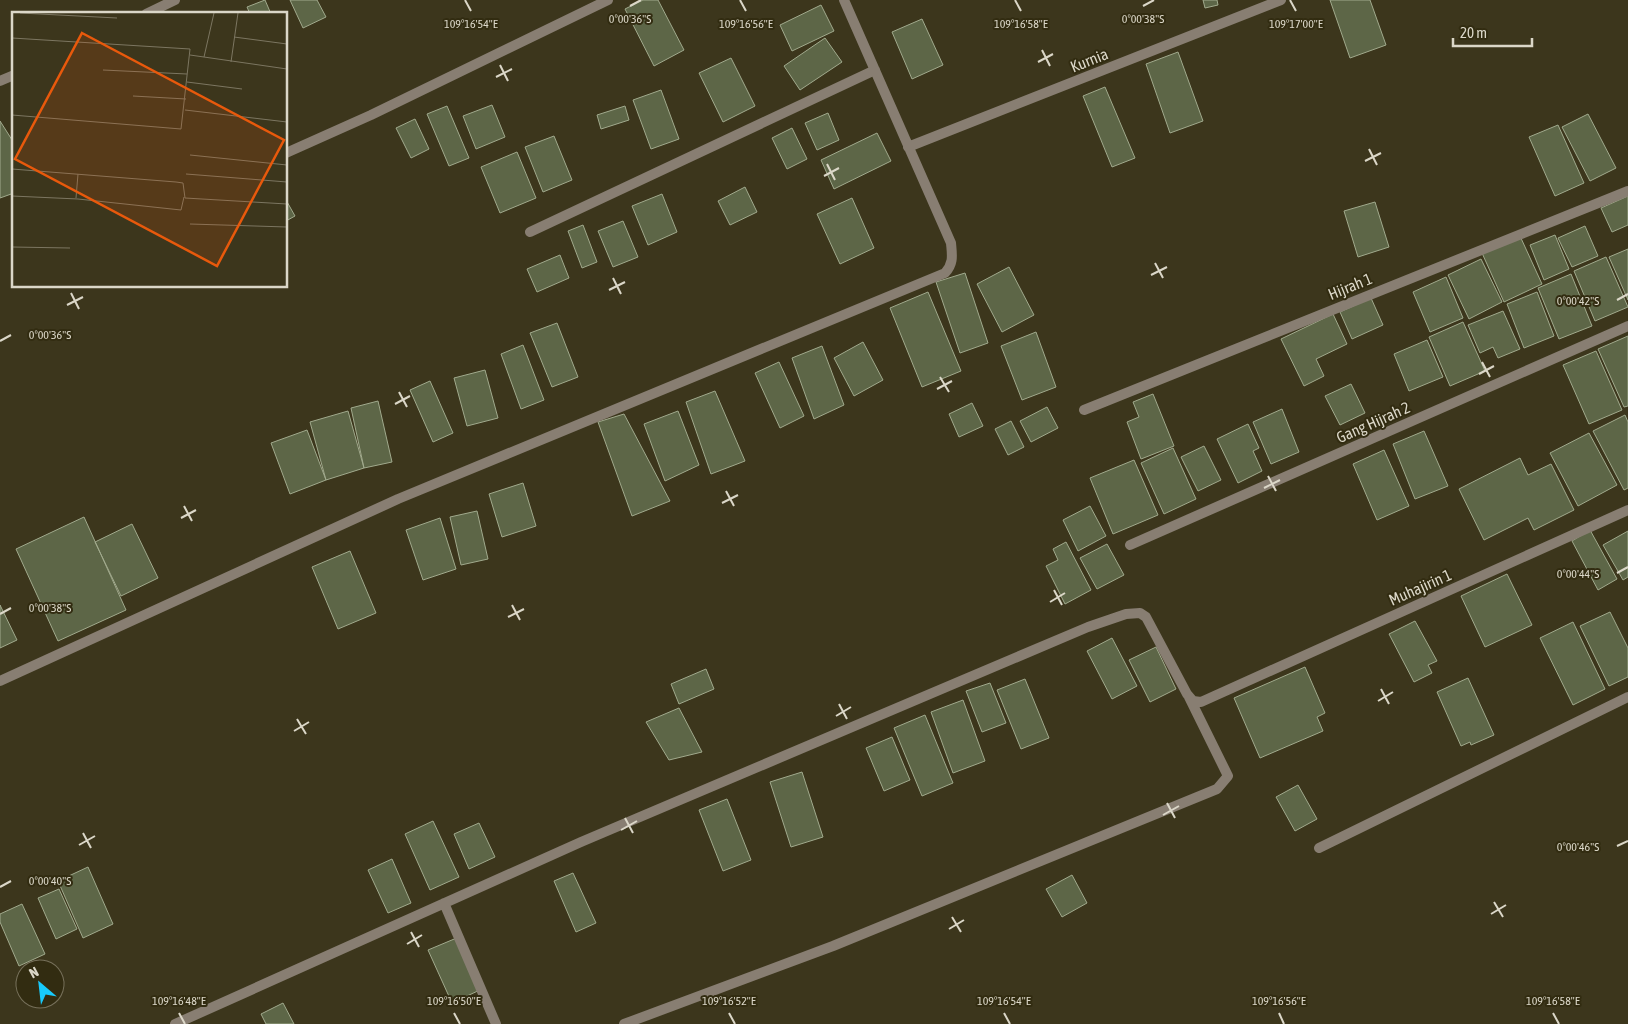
<svg xmlns="http://www.w3.org/2000/svg" width="1628" height="1024" font-family="'Asap Condensed',sans-serif">
<style>
.building{fill:#5d6647;stroke:#a1aa8d}
.lines{fill:none;stroke-linecap:round;stroke-linejoin:round}
.street{stroke:#887e72;stroke-width:10}
.ticks{fill:none;stroke:#dbd7c8;stroke-width:2}
.labels{text-anchor:middle;stroke-width:4;stroke-linejoin:round;paint-order:stroke}
.street-label{font-size:16px;fill:#dbd7c8;stroke:#322c11}
.inset-road{fill:none;stroke:#7c7661;stroke-width:1}
.view{fill:#e8590c;fill-opacity:0.15;stroke:#e8590c;stroke-width:2.5}
.inset-edge{fill:none;stroke:#dbd7c8;stroke-width:2.5}
.ticks-label{font-size:12px;text-anchor:middle;fill:#dbd7c8;stroke:#322c11;stroke-width:4;stroke-linejoin:round;paint-order:stroke}
</style>
<rect width="100%" height="100%" fill="#3c361c"/>
<path class="building" d="M265,0L271,14H250L247,7Z
M290,0H317L326,17L303,28Z
M643,0H658L684,50L654,66L625,9Z
M1203,0H1217L1218,5L1205,8Z
M1330,0H1370L1386,45L1350,58Z
M821,5L834,31L792,51L780,25Z
M922,19L943,65L912,79L892,32Z
M825,38L842,62L800,90L784,66Z
M1178,52L1203,121L1170,133L1146,64Z
M731,58L755,106L723,122L699,73Z
M1105,87L1135,158L1112,167L1083,96Z
M661,90L679,139L651,149L633,100Z
M492,105L505,137L476,149L463,116Z
M447,106L469,158L449,166L427,114Z
M625,106L629,120L601,129L597,115Z
M828,113L839,140L817,150L805,123Z
M1588,114L1616,168L1590,181L1562,127Z
M415,119L429,149L411,158L396,128Z
M0,121L14,143V193L0,198Z
M1558,125L1584,183L1555,196L1529,137Z
M792,128L807,159L787,169L772,138Z
M877,133L891,161L834,189L821,160Z
M554,136L572,180L543,192L525,147Z
M517,152L536,198L500,213L481,167Z
M745,187L757,212L730,225L718,201Z
M662,194L677,232L648,245L632,206Z
M1628,196V225L1612,232L1601,208Z
M852,198L874,248L840,264L817,214Z
M286,200L295,216L286,221Z
M1375,202L1389,247L1358,257L1344,211Z
M623,221L638,257L613,267L598,231Z
M583,225L597,262L582,268L568,231Z
M1585,226L1598,256L1572,267L1558,238Z
M1555,235L1569,269L1544,280L1530,245Z
M1520,236L1542,284L1504,302L1482,253Z
M1628,249V300L1609,257Z
M560,255L569,278L537,292L527,269Z
M1606,257L1628,307L1595,321L1574,271Z
M1481,259L1502,302L1469,319L1448,275Z
M1009,267L1034,315L1002,332L977,284Z
M965,273L988,343L960,353L936,282Z
M1571,274L1592,326L1559,339L1538,288Z
M1446,277L1463,318L1430,332L1413,292Z
M928,292L961,371L922,387L890,308Z
M1537,292L1554,336L1524,348L1507,304Z
M1371,298L1383,325L1352,339L1340,312Z
M1503,311L1520,349L1498,358L1493,347L1480,353L1468,325Z
M1333,314L1347,344L1316,359L1324,376L1304,386L1281,339Z
M1463,322L1485,371L1450,386L1429,337Z
M557,323L578,377L552,387L530,333Z
M1036,332L1056,387L1022,400L1001,346Z
M1628,336V406L1624,407L1598,349Z
M1427,340L1443,377L1409,391L1394,354Z
M863,342L883,380L854,396L834,358Z
M523,345L544,400L521,409L501,354Z
M822,346L844,405L814,419L792,358Z
M1596,351L1622,410L1589,424L1563,365Z
M779,362L804,416L780,428L755,373Z
M485,370L498,418L467,426L454,378Z
M430,381L453,433L433,442L410,390Z
M1351,384L1365,413L1340,425L1325,396Z
M715,391L745,461L711,474L686,402Z
M1153,394L1174,446L1141,459L1127,422L1139,417L1133,402Z
M378,401L392,462L364,468L351,408Z
M972,403L983,426L959,437L949,414Z
M1047,407L1058,428L1031,442L1020,421Z
M1282,409L1299,452L1271,464L1253,422Z
M348,411L364,468L326,480L310,422Z
M678,411L699,465L665,481L644,424Z
M624,414L670,501L632,516L598,422Z
M1625,415L1628,422V488L1624,490L1593,431Z
M1011,421L1024,447L1008,455L995,429Z
M1248,424L1259,448L1253,451L1262,471L1238,483L1217,439Z
M307,430L326,480L290,494L271,443Z
M1424,431L1448,486L1415,499L1393,444Z
M1589,433L1617,485L1578,506L1550,453Z
M1204,446L1221,480L1198,491L1181,457Z
M1173,448L1196,499L1164,514L1141,463Z
M1384,450L1409,506L1377,520L1353,464Z
M1520,458L1528,475L1551,464L1574,510L1534,530L1528,518L1484,540L1459,489Z
M1134,460L1158,515L1113,534L1090,478Z
M523,483L536,526L502,537L489,494Z
M1090,506L1106,536L1078,551L1063,520Z
M477,511L488,559L461,565L450,517Z
M84,517L126,610L58,641L16,549Z
M440,518L456,569L423,580L406,530Z
M132,524L158,578L121,596L95,542Z
M1590,530L1617,579L1598,590L1572,541Z
M1628,531V577L1623,580L1603,545Z
M1066,542L1091,590L1065,604L1046,566L1058,560L1053,549Z
M1107,544L1124,575L1097,589L1080,558Z
M350,551L376,613L338,629L312,567Z
M1507,574L1532,625L1485,647L1461,596Z
M0,605L17,640L0,648Z
M1610,612L1628,648V677L1609,686L1580,626Z
M1415,621L1437,661L1428,665L1432,673L1414,682L1389,634Z
M1573,622L1605,689L1573,705L1540,638Z
M1112,638L1137,686L1112,699L1087,651Z
M1156,647L1176,689L1150,702L1129,660Z
M1305,667L1325,713L1317,717L1323,731L1260,758L1234,698Z
M706,669L714,689L679,704L671,684Z
M1468,678L1494,735L1471,745L1470,742L1461,746L1437,692Z
M1025,679L1049,738L1021,749L997,690Z
M990,683L1006,723L982,732L966,691Z
M963,700L985,761L953,773L931,712Z
M679,708L702,752L669,760L646,722Z
M925,715L953,783L922,796L894,728Z
M892,737L910,780L884,791L866,748Z
M802,772L823,837L791,847L770,782Z
M1298,785L1317,819L1295,831L1276,797Z
M727,799L751,860L723,871L699,810Z
M433,821L459,877L430,890L405,834Z
M479,823L495,857L469,869L454,834Z
M392,859L411,903L388,913L368,870Z
M88,867L113,924L83,938L58,881Z
M573,873L596,923L576,932L554,881Z
M1072,875L1087,903L1062,917L1046,889Z
M59,889L77,929L56,939L38,898Z
M22,904L45,954L19,966L0,922V914Z
M459,937L482,989L452,1003L428,950Z
M283,1003L294,1024H266L261,1014Z"/>
<g class="lines">
<path class="street" d="M146,14L175,0
M0,81L14,75
M908,147L1281,0
M286,153L371,115L608,0
M530,232L875,70
M1084,410L1628,191
M1130,545L1628,326
M0,681L398,499L945,273C954,263 952,255 951,243L844,0
M1319,848L1628,697
M444,903L496,1024
M175,1024L581,842L1088,627L1126,614L1140,613L1146,617L1187,694L1193,701L1201,702L1628,510
M624,1024L833,946L1217,789L1228,776L1189,697"/>
</g>
<path class="ticks" d="M465,0L471,11M740,0L746,11M1015,0L1021,11M1290,0L1296,11M630,6L641,0M1143,6L1154,0M1042,50L1050,66M1038,62L1053,54M500,65L508,81M496,77L512,69M1369,149L1377,165M1365,161L1381,153M827,164L835,180M824,176L839,168M1155,263L1163,278M1151,275L1167,267M613,278L621,294M609,290L625,282M71,293L79,309M1617,300L1628,294M67,305L83,297M0,341L11,335M1482,362L1490,377M1479,374L1494,366M940,377L949,392M937,389L952,381M399,392L407,407M395,404L410,396M1268,476L1276,491M1264,488L1280,480M726,491L734,506M722,503L738,495M184,506L192,521M181,518L196,510M1617,573L1628,567M1054,590L1062,605M1050,602L1065,593M512,605L520,620M0,614L11,608M508,617L524,609M1381,689L1389,704M1378,701L1393,692M839,704L847,719M836,716L851,707M297,719L306,734M294,731L309,722M1167,803L1175,818M1163,815L1179,806M625,818L633,833M621,830L637,821M83,833L91,848M79,845L95,836M1617,846L1628,841M0,887L11,881M1494,902L1503,917M1491,914L1506,905M952,917L961,932M949,929L964,920M411,932L419,947M407,944L422,935M179,1013L185,1024M454,1013L460,1024M729,1013L735,1024M1004,1013L1010,1024M1279,1013L1284,1024M1553,1013L1559,1024"/>
<g class="labels">
<g class="street-label">
<text transform="translate(1089 60) rotate(-22)" y="6">Kurnia</text>
<text transform="translate(1350 286) rotate(-22)" y="6">Hijrah 1</text>
<text transform="translate(1373 422) rotate(-24)" y="6">Gang Hijrah 2</text>
<text transform="translate(1420 587) rotate(-24)" y="6">Muhajirin 1</text>
</g>
</g>
<g transform="translate(12 12)">
<rect width="275" height="275" fill="#3c361c"/>
<path class="inset-road" d="M8,1L105,6M222,25L275,32M0,26L178,37L169,117L0,103M178,43L275,57M192,45L202,1M219,50L226,1M91,58L175,62M175,70L230,77M121,84L174,87M173,98L275,110M178,143L275,153M0,157L164,170L171,171L173,186L275,192M174,162L275,170M0,184L66,187L169,198L172,185M64,186L66,162M178,212L275,215M0,235L58,236"/>
<path class="view" d="M70,21L272,128L205,254L3,147Z"/>
<rect width="275" height="275" class="inset-edge"/>
</g>
<g class="ticks-label">
<text x="630" y="23">0°00'36"S</text>
<text x="1143" y="23">0°00'38"S</text>
<text x="471" y="28">109°16'54"E</text>
<text x="746" y="28">109°16'56"E</text>
<text x="1021" y="28">109°16'58"E</text>
<text x="1296" y="28">109°17'00"E</text>
<text x="1578" y="305">0°00'42"S</text>
<text x="50" y="339">0°00'36"S</text>
<text x="1578" y="578">0°00'44"S</text>
<text x="50" y="612">0°00'38"S</text>
<text x="1578" y="851">0°00'46"S</text>
<text x="50" y="885">0°00'40"S</text>
<text x="179" y="1005">109°16'48"E</text>
<text x="454" y="1005">109°16'50"E</text>
<text x="729" y="1005">109°16'52"E</text>
<text x="1004" y="1005">109°16'54"E</text>
<text x="1279" y="1005">109°16'56"E</text>
<text x="1553" y="1005">109°16'58"E</text>
</g>
<g transform="translate(40 984) rotate(332)"><circle r="24" fill="#322c11" stroke="#76705a"/>
<path d="M0-4L9 19L0 12L-9 19Z" fill="#18cafc"/>
<text y="-8" font-size="14" font-weight="bold" text-anchor="middle" fill="#dbd7c8">N</text>
</g>
<path d="M1453 38v8h79v-8" fill="none" stroke="#dbd7c8" stroke-width="2.5"/>
<text x="1460" y="38" font-size="15" fill="#dbd7c8" stroke="#322c11" stroke-width="4" paint-order="stroke">20 m</text>
</svg>
